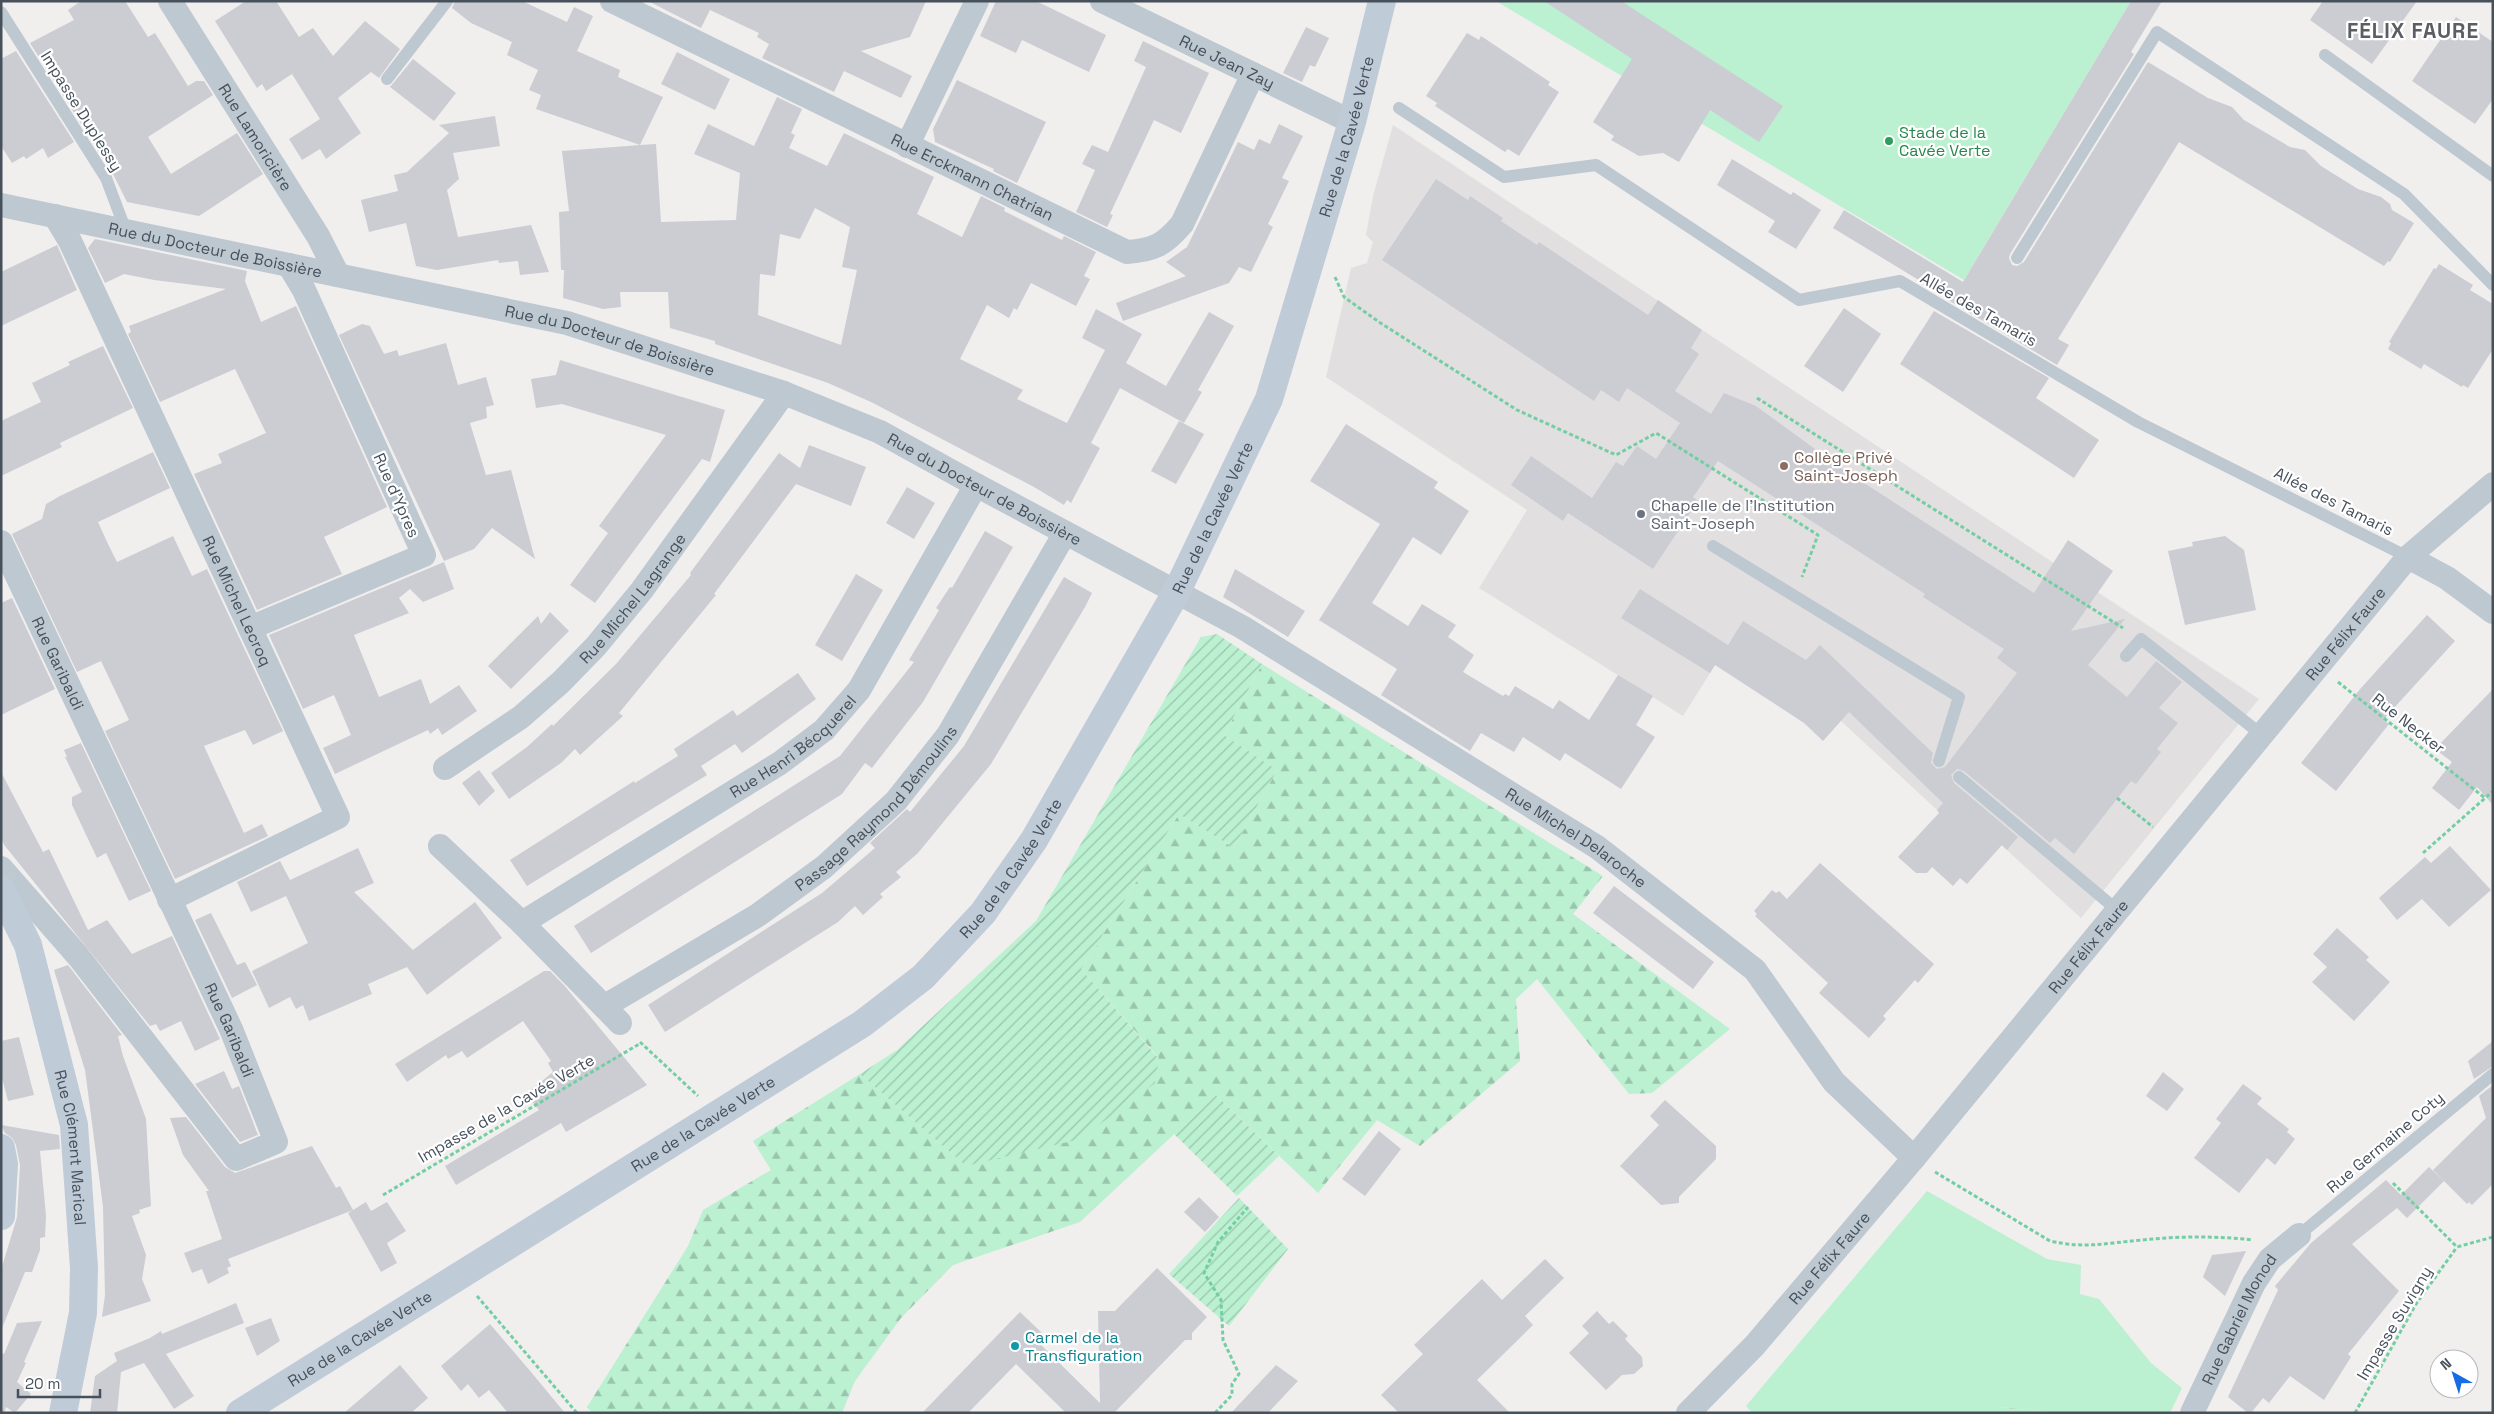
<svg xmlns="http://www.w3.org/2000/svg" width="2494" height="1414" font-family="'Space Grotesk',sans-serif">
<style>
.education{fill:#e2dfe0}
.green{fill:#bbf0d1}
.forest{fill:url(#forest-firs)}
.garden{fill:url(#garden-furrows)}
.building{fill:#cbcdd3;fill-rule:evenodd}
.lines{fill:none;stroke-linecap:round;stroke-linejoin:round}
.path{stroke:#73cfa3;stroke-width:3;stroke-dasharray:4 2.5;stroke-linecap:butt}
.lane{stroke:#bec8d1;stroke-width:12}
.street{stroke:#bec8d1;stroke-width:24}
.secondary{stroke:#c0cbd8;stroke-width:28}
.leisure-dot{fill:#2e9e5b;stroke:#fff;stroke-width:2}
.education-dot{fill:#8d6e63;stroke:#fff;stroke-width:2}
.worship-dot{fill:#6b7280;stroke:#fff;stroke-width:2}
.culture-dot{fill:#0f9aa8;stroke:#fff;stroke-width:2}
.labels{text-anchor:middle;stroke-width:4.5;stroke-linejoin:round;paint-order:stroke}
.street-label{font-size:16px;fill:#46515c;stroke:#fff}
.leisure-label{font-size:16px;fill:#27864d;stroke:#fff;text-anchor:start}
.education-label{font-size:16px;fill:#785e54;stroke:#fff;text-anchor:start}
.worship-label{font-size:16px;fill:#5b616d;stroke:#fff;text-anchor:start}
.culture-label{font-size:16px;fill:#0d838f;stroke:#fff;text-anchor:start}
.district-label{font-size:21px;font-weight:bold;letter-spacing:1px;fill:#5b5e63;stroke:#fff}
</style>
<defs>
<pattern id="forest-firs" width="22" height="20" patternUnits="userSpaceOnUse" patternTransform="scale(1.25)"><rect width="22" height="20" fill="#bbf0d1"/><path d="M5 1l3.5 6h-7zM16 11l3.5 6h-7z" fill="#9ac5ad"/></pattern>
<pattern id="garden-furrows" width="10" height="10" patternUnits="userSpaceOnUse" patternTransform="scale(1.25)"><rect width="10" height="10" fill="#bbf0d1"/><path d="M-1 1l2-2M0 10L10 0M9 11l2-2" fill="none" stroke="#9ac5ad"/></pattern>
</defs>
<rect width="100%" height="100%" fill="#f1eeee"/>
<path class="education" d="M1393,125L2259,699L2081,918L1949,797L1937,810L1841,721L1729,643L1683,716L1479,588L1527,510L1326,377L1351,268L1367,263L1373,242L1366,235L1373,196Z"/>
<path class="green" d="M1496,1H2131L1964,280Z
M1927,1191L2047,1259L2081,1265L2080,1294L2099,1299L2151,1363L2182,1388L2170,1413H2059L1998,1407L1991,1413H1752L1746,1406Z"/>
<path class="forest" d="M1262,664L1603,876L1573,914L1730,1029L1652,1093L1629,1094L1537,979L1516,999L1520,1061L1420,1146L1377,1120L1318,1193L1216,1095L1080,1222L953,1265L901,1318L855,1381L842,1413H592L587,1407L688,1246L703,1210L771,1170L753,1141L860,1074L966,1166L1159,1058L1081,969L1179,814L1234,848L1277,770L1224,735Z
M1997,1407L2059,1413H1991Z"/>
<path class="garden" d="M1217,634L1262,664L1224,735L1277,770L1234,848L1179,814L1081,969L1159,1059L1155,1083L1080,1139L966,1166L860,1074L897,1050L1036,921L1201,637Z
M1216,1095L1279,1156L1237,1196L1174,1134Z
M1239,1198L1288,1249L1229,1326L1169,1274Z"/>
<path class="building" d="M81,1H125L148,37L155,33L188,86L196,81H204L213,95L148,137L171,174L237,133L263,174L199,216L127,202L113,174L30,43L74,20L68,10Z
M246,1H276L299,37L313,28L333,56L365,21L400,49L379,78L371,72L338,98L361,133L326,159L320,149L302,160L289,139L320,119L292,74L266,91L262,84L257,88L215,21Z
M455,1H522L567,22L574,7L593,16L577,51L620,70L618,77L663,97L640,145L656,144L661,222L736,220L740,173L694,154L708,124L754,146L777,97L802,109L791,133L795,135L789,148L827,166L844,133L934,177L917,214L962,237L981,196L1005,208L1004,211L1062,240L1064,236L1096,252L1084,276L1090,279L1076,306L1031,283L1017,310L1014,308L1009,318L987,305L960,359L1023,390L1017,399L1067,423L1105,350L1082,338L1096,309L1142,334L1126,363L1166,386L1209,312L1234,326L1198,390L1202,392L1184,423L1120,388L1091,443L1100,448L1071,503L1067,500L1064,505L1034,487L871,402L828,383L715,344V341L670,328L668,292H620L621,307L603,309L563,298L564,270H561L559,212L569,211L562,151L640,145L536,109L541,95L529,90L538,70L507,55L512,42L471,23L452,8ZM815,208L850,227L842,267L857,270L841,345L758,315L760,274L775,276L780,234L800,239Z
M648,1H926L910,37L861,51L912,76L901,98L844,71L834,92L762,58L769,44L757,37L759,33L710,10L701,28Z
M996,1H1036L1106,35L1089,72L1022,40L1016,53L980,36Z
M1544,1H1621L1783,106L1759,142L1710,110L1679,162L1663,153L1639,156L1611,140L1614,136L1593,122L1632,59Z
M2131,1H2162L2131,52L2134,54L2010,254L2009,258L2012,265L2017,266L2024,262L2148,62L2208,98L2232,107L2244,120L2290,147L2305,150L2321,166L2358,189L2381,197L2390,204L2392,210L2414,223L2390,262L2388,261L2384,266L2179,142L2058,339L2069,345L2057,365L1943,297L1945,296L1833,228L1844,210L1963,282Z
M2323,1H2417L2372,64L2310,20Z
M2456,17L2493,42V99L2475,124L2412,81Z
M1306,27L1329,38L1315,67L1310,65L1302,82L1283,73Z
M1467,33L1479,40L1481,36L1550,82L1548,85L1559,92L1519,156L1508,149L1505,152L1435,106L1437,103L1426,96Z
M1143,41L1209,73L1181,133L1154,120L1110,214L1113,215L1107,227L1076,212L1095,170L1082,164L1092,145L1108,152L1146,67L1134,61Z
M16,51L74,142L48,158L43,148L26,159L24,156L12,163L1,146V59Z
M677,52L730,79L715,110L661,84Z
M413,59L456,93L434,121L390,87Z
M957,80L1046,122L1017,183L993,171L994,169L935,142L933,129Z
M495,116L500,146L453,153L459,179L447,190L458,237L531,225L549,272L520,275L518,261L499,263L498,260L437,270L416,266L406,223L369,232L361,200L398,191L394,175L407,172L449,133L439,125Z
M1279,124L1303,136L1282,178L1289,181L1268,224L1273,227L1251,272L1239,267L1229,283L1123,321L1116,303L1186,276L1166,262L1187,247L1238,142L1254,150L1259,139L1270,144Z
M1732,159L1791,195L1793,192L1821,210L1796,249L1768,232L1775,221L1717,185Z
M1436,179L1468,200L1470,196L1503,218L1501,221L1537,245L1539,242L1648,315L1658,300L1702,330L1691,348L1699,354L1675,391L1711,414L1724,393L1756,406L1841,468L2034,593L2068,540L2113,571L2071,631L2125,619L2088,665L2127,697L2156,661L2182,682L2159,708L2178,723L2157,749L2161,752L2136,784L2131,781L2074,854L2055,838L2050,843L1964,771L1957,769L1951,775L1954,783L2018,837L2007,850L2002,845L1967,884L1960,878L1953,886L1932,867L1927,873H1916L1898,857L1939,813L1937,810L1943,803L1849,712L1823,741L1804,723L1715,665L1710,673L1621,618L1640,589L1728,645L1743,621L1806,660L1820,645L1933,753L1931,763L1937,769L1945,767L2017,673L1997,658L2004,649L1923,597L1925,594L1718,461L1693,497L1698,501L1653,569L1568,513L1563,521L1511,485L1531,456L1592,498L1616,462L1623,466L1637,446L1656,459L1680,423L1627,388L1619,402L1601,390L1594,401L1382,260Z
M95,239L247,271L245,281L261,322L296,306L387,507L324,537L342,574L257,610L194,474L222,463L218,454L266,433L235,369L160,402L128,334L131,332L129,326L226,289L154,280L124,274L105,283L88,248Z
M57,245L77,290L1,326V272Z
M2439,264L2473,285L2470,290L2493,304V349L2468,388L2463,385L2462,387L2424,364L2421,369L2388,349L2391,343L2389,342L2434,268L2436,269Z
M1844,308L1881,334L1843,392L1804,366Z
M1934,311L2049,378L2036,398L2099,440L2074,478L1900,364Z
M362,324L370,326L384,354L397,350L399,356L446,343L458,385L486,377L494,405L486,407L487,418L470,423L486,475L511,470L535,559L492,528L474,549L444,561L339,335Z
M103,346L133,408L60,443L62,447L1,476V421L41,402L32,383L70,365L68,362Z
M560,360L725,410L710,462L702,459L595,603L570,585L608,533L599,526L666,435L562,404L536,408L531,379L556,375Z
M1179,421L1204,434L1176,484L1151,471Z
M1346,424L1438,482L1434,488L1469,511L1441,555L1413,537L1372,603L1408,626L1422,604L1456,625L1448,637L1474,655L1463,672L1503,696L1505,694L1509,696L1515,686L1553,709L1559,700L1589,720L1618,675L1653,696L1636,725L1655,737L1621,789L1565,753L1560,761L1523,737L1514,752L1481,733L1470,751L1381,695L1397,669L1319,620L1380,524L1310,481Z
M809,445L866,467L851,506L796,484L714,594L716,595L619,713L623,716L580,755L575,749L561,763L509,799L491,773L527,747L552,724L553,726L616,664L691,575L690,573L779,453L800,468Z
M153,452L170,488L98,522L108,544L117,562L173,536L192,576L207,569L283,731L253,745L245,730L204,746L244,833L262,824L268,836L175,879L105,731L129,720L101,661L77,672L12,534L42,519L46,504L60,496Z
M907,487L935,503L914,539L886,523Z
M985,531L1013,547L923,702L872,768L865,763L842,794L591,953L574,926L840,756L914,662L909,660L939,610L936,608L950,587L952,588Z
M2225,536L2244,550L2256,610L2185,625L2168,551L2193,546L2192,542Z
M444,562L454,589L423,602L410,589L399,598L409,613L354,635L379,697L421,679L430,704L459,685L477,711L442,735L438,728L430,734L428,730L335,774L323,748L351,735L334,695L303,709L269,635Z
M1235,569L1305,611L1288,637L1223,597Z
M856,574L883,590L842,661L815,645Z
M1064,577L1092,593L1085,607L991,764L918,853L896,872L901,877L880,894L883,897L863,915L855,906L838,922L665,1032L648,1005L822,893L875,848L870,843L907,809L910,812L964,746Z
M12,598L55,689L1,715V603Z
M550,612L569,631L511,689L488,666L538,616L541,624Z
M2427,615L2455,641L2383,720L2389,724L2336,791L2301,763L2361,688Z
M798,673L816,699L742,753L735,744L701,766L707,775L527,886L510,860L634,781L635,783L654,771L678,756L674,749L733,710L737,716Z
M2493,689V805L2477,787L2459,810L2432,788L2452,762L2435,749Z
M81,743L151,891L129,901L106,853L97,858L72,805V797L82,792L65,757H67L64,750Z
M479,770L495,791L479,806L462,783Z
M1,772L43,852L49,849L88,930L107,920L132,954L172,936L220,1039L195,1051L181,1021L160,1031L156,1024L150,1026L5,846L1,839Z
M2450,846L2491,890L2449,927L2422,899L2397,920L2379,898L2425,857L2431,863Z
M358,848L374,883L354,892L413,950L475,902L502,938L427,995L407,967L368,984L372,994L309,1021L303,1005L296,1009L290,997L269,1008L252,971L308,943L286,896L251,912L237,882L280,861L290,880Z
M1820,863L1934,964L1918,983L1915,980L1883,1016L1886,1019L1869,1038L1819,993L1828,983L1755,916L1757,914L1754,911L1772,890L1776,893L1779,891L1787,899Z
M1614,886L1714,962L1693,989L1593,913Z
M211,913L237,965L245,962L257,985L232,998L195,920Z
M2337,928L2369,957L2366,960L2390,982L2354,1021L2312,982L2327,967L2313,954Z
M68,965L122,1035L118,1036L123,1056L146,1119L151,1206L139,1210L140,1213L132,1216L146,1255L142,1279L151,1301L102,1317L105,1295L103,1207L85,1070L54,970Z
M544,971H550L564,985L647,1085L566,1132L561,1123L456,1185L445,1166L539,1110L526,1094L553,1072L548,1063L551,1061L523,1021L467,1058L462,1051L448,1059L446,1055L407,1082L395,1064Z
M19,1037L34,1095L8,1101L1,1074V1041Z
M2493,1041V1066L2474,1079L2468,1061Z
M224,1071L232,1089L239,1086L258,1135L240,1142L195,1084Z
M2163,1072L2184,1089L2167,1111L2146,1096Z
M2243,1084L2262,1098L2257,1104L2289,1129L2287,1132L2295,1139L2275,1165L2267,1158L2239,1193L2194,1158L2221,1123L2216,1119Z
M2493,1085V1184L2472,1205L2469,1202L2467,1204L2433,1170L2486,1118L2479,1096Z
M1665,1100L1716,1146V1159L1679,1197V1203L1661,1205L1620,1166L1659,1125L1650,1116Z
M186,1117L225,1167L235,1173L312,1146L336,1188L340,1186L353,1210L366,1202L371,1211L387,1202L406,1231L387,1243L397,1263L381,1272L348,1213L353,1210L228,1259L231,1266L227,1268L229,1273L208,1284L202,1269L192,1273L184,1253L222,1239L206,1191H209L183,1155L170,1118Z
M1,1125L59,1135L60,1149L40,1151L46,1216L45,1237L40,1238V1250L32,1272H25L2,1328L1,1270L17,1217L20,1165L16,1145L12,1138L5,1133Z
M1379,1131L1401,1149L1365,1196L1342,1179Z
M2429,1167L2444,1181L2407,1218L2397,1208L2352,1244L2399,1291L2348,1354L2351,1357L2324,1400L2290,1376L2269,1403L2263,1398L2251,1413H2248L2228,1397L2278,1290L2275,1286L2311,1243L2386,1180L2401,1195Z
M1199,1197L1219,1217L1205,1232L1184,1212Z
M2246,1251L2225,1296L2203,1277L2212,1255Z
M1545,1259L1564,1278L1525,1316L1533,1325L1477,1380L1510,1413H1399L1381,1395L1423,1354L1414,1345L1482,1279L1502,1300Z
M1157,1268L1207,1317L1192,1333V1340H1185L1114,1413H1066L1016,1364L968,1413H922L1020,1312L1042,1333L1036,1340L1100,1403L1098,1311H1115Z
M236,1303L244,1323L166,1354L194,1396L174,1409L144,1363L121,1372L117,1413H90L95,1376L117,1361L114,1353L150,1338L161,1331L162,1334Z
M1597,1311L1609,1324L1613,1321L1628,1336L1625,1339L1642,1357L1643,1366L1634,1374L1622,1375L1606,1390L1569,1353L1589,1333L1582,1326Z
M271,1318L280,1341L257,1356L245,1328Z
M42,1321L24,1362L26,1363L17,1382L31,1394L15,1413L6,1407L4,1413H1V1353L4,1354L17,1323Z
M490,1324L531,1372L565,1413H508L489,1390L479,1398L468,1384L461,1391L441,1366Z
M400,1365L428,1398L411,1413H344Z
M1276,1365L1298,1381L1268,1413H1231Z"/>
<g class="lines">
<path class="path" d="M1335,277L1344,297L1379,322L1517,410L1616,455L1656,433L1818,535L1802,577
M1757,398L2123,628
M2338,682L2485,798
M2117,798L2153,827
M2423,853L2493,791
M640,1042L698,1096
M1935,1172L2050,1241C2086,1249 2106,1243 2142,1240C2179,1236 2217,1236 2253,1240
M2393,1183L2457,1247L2493,1237
M383,1195L641,1043
M477,1296L577,1413
M1215,1413L1232,1395V1384L1239,1374L1223,1340L1221,1300L1204,1273L1218,1242L1248,1207
M2355,1413L2416,1304L2457,1247"/>
<path class="lane" d="M1,12L106,178L126,231
M2325,55L2493,176
M387,79L447,1
M1399,108L1504,177L1596,165L1799,300L1900,281L2138,422L2408,557
M2017,258L2157,32L2404,194L2493,285
M1713,546L1959,697L1939,761
M2126,656L2141,639L2262,735
M1959,777L2117,910
M2299,1235L2493,1074"/>
<g class="street">
<path id="s1" d="M170,1L318,236L338,275"/>
<path id="s2" d="M612,1L1127,252C1154,250 1164,245 1182,224L1253,74"/>
<path id="s3" d="M1102,1L1352,122"/>
<path d="M907,146L977,1"/>
<path id="s4" d="M1,205L567,323L784,393L880,432L976,485L1242,627L1597,847L1755,970L1834,1082L1914,1158"/>
<path id="s5" d="M55,216L70,241L338,817L169,900"/>
<path id="s6" d="M1,542L231,1029L276,1142L236,1159L78,956L1,868"/>
<path d="M2408,557L2447,578L2493,612"/>
<path d="M250,628L424,555L304,290L289,265"/>
<path id="s7" d="M445,768L521,717L561,682L596,646L642,590L784,393"/>
<path d="M440,846L522,923L620,1023"/>
<path id="s8" d="M522,923L780,763L824,730L859,690L976,485"/>
<path id="s9" d="M605,1006L758,915L824,867L896,801L948,735L1065,533"/>
<path id="s10" d="M1688,1413L1755,1345L1914,1158L2408,557L2493,484"/>
<path id="s11" d="M2192,1413L2254,1283L2270,1259L2299,1235"/>
</g>
<g class="secondary">
<path id="s12" d="M1,890L28,945L74,1125L84,1268L83,1313L63,1413"/>
<path d="M1,1148L4,1164L1,1216"/>
<path id="s13" d="M240,1413L862,1024L923,977L983,913L1034,840L1177,591L1269,399L1352,122L1382,1"/>
</g>
</g>
<circle class="leisure-dot" cx="1889" cy="141" r="5"/>
<circle class="education-dot" cx="1784" cy="466" r="5"/>
<circle class="worship-dot" cx="1641" cy="514" r="5"/>
<circle class="culture-dot" cx="1015" cy="1346" r="5"/>
<g class="labels">
<g class="street-label">
<text dy="6" stroke="none"><textPath href="#s3" startOffset="139">Rue Jean Zay</textPath></text>
<text transform="translate(82 111) rotate(58)" y="6">Impasse Duplessy</text>
<text dy="6" stroke="none"><textPath href="#s13" startOffset="1761">Rue de la Cavée Verte</textPath></text>
<text dy="6" stroke="none"><textPath href="#s1" startOffset="161">Rue Lamoricière</textPath></text>
<text dy="6" stroke="none"><textPath href="#s2" startOffset="401">Rue Erckmann Chatrian</textPath></text>
<text dy="6" stroke="none"><textPath href="#s4" startOffset="219">Rue du Docteur de Boissière</textPath></text>
<text transform="translate(1979 309) rotate(30)" y="6">Allée des Tamaris</text>
<text dy="6" stroke="none"><textPath href="#s4" startOffset="624">Rue du Docteur de Boissière</textPath></text>
<text dy="6" stroke="none"><textPath href="#s4" startOffset="1029">Rue du Docteur de Boissière</textPath></text>
<text transform="translate(397 495) rotate(66)" y="6">Rue d'Ypres</text>
<text transform="translate(2334 501) rotate(27)" y="6">Allée des Tamaris</text>
<text dy="6" stroke="none"><textPath href="#s13" startOffset="1356">Rue de la Cavée Verte</textPath></text>
<text dy="6" stroke="none"><textPath href="#s7" startOffset="255">Rue Michel Lagrange</textPath></text>
<text dy="6" stroke="none"><textPath href="#s5" startOffset="426">Rue Michel Lecroq</textPath></text>
<text dy="6" stroke="none"><textPath href="#s10" startOffset="1020">Rue Félix Faure</textPath></text>
<text dy="6" stroke="none"><textPath href="#s6" startOffset="134">Rue Garibaldi</textPath></text>
<text transform="translate(2409 723) rotate(38)" y="6">Rue Necker</text>
<text dy="6" stroke="none"><textPath href="#s8" startOffset="324">Rue Henri Bécquerel</textPath></text>
<text dy="6" stroke="none"><textPath href="#s9" startOffset="338">Passage Raymond Démoulins</textPath></text>
<text dy="6" stroke="none"><textPath href="#s4" startOffset="1716">Rue Michel Delaroche</textPath></text>
<text dy="6" stroke="none"><textPath href="#s13" startOffset="951">Rue de la Cavée Verte</textPath></text>
<text dy="6" stroke="none"><textPath href="#s10" startOffset="615">Rue Félix Faure</textPath></text>
<text dy="6" stroke="none"><textPath href="#s6" startOffset="539">Rue Garibaldi</textPath></text>
<text transform="translate(506 1108) rotate(-30)" y="6">Impasse de la Cavée Verte</text>
<text dy="6" stroke="none"><textPath href="#s13" startOffset="546">Rue de la Cavée Verte</textPath></text>
<text transform="translate(2385 1142) rotate(-40)" y="6">Rue Germaine Coty</text>
<text dy="6" stroke="none"><textPath href="#s12" startOffset="269">Rue Clément Marical</textPath></text>
<text dy="6" stroke="none"><textPath href="#s10" startOffset="210">Rue Félix Faure</textPath></text>
<text dy="6" stroke="none"><textPath href="#s11" startOffset="105">Rue Gabriel Monod</textPath></text>
<text transform="translate(2394 1323) rotate(-59)" y="6">Impasse Suvigny</text>
<text dy="6" stroke="none"><textPath href="#s13" startOffset="141">Rue de la Cavée Verte</textPath></text>
</g>
<g class="leisure-label">
<text x="1899" y="138">Stade de la<tspan x="1899" dy="18">Cavée Verte</tspan></text>
</g>
<g class="education-label">
<text x="1794" y="463">Collège Privé<tspan x="1794" dy="18">Saint-Joseph</tspan></text>
</g>
<g class="worship-label">
<text x="1651" y="511">Chapelle de l'Institution<tspan x="1651" dy="18">Saint-Joseph</tspan></text>
</g>
<g class="culture-label">
<text x="1025" y="1343">Carmel de la<tspan x="1025" dy="18">Transfiguration</tspan></text>
</g>
<g class="district-label">
<text x="2413" y="38">FÉLIX FAURE</text>
</g>
</g>
<rect width="2494" height="1414" fill="none" stroke="#46515c" stroke-width="5"/>
<g transform="translate(2454 1374) rotate(321)"><circle r="24" fill="#ffffff" stroke="#b5b9be"/>
<path d="M0-4L9 19L0 12L-9 19Z" fill="#156ce5"/>
<text y="-8" font-size="14" font-weight="bold" text-anchor="middle" fill="#46515c">N</text>
</g>
<path d="M18 1389v8h82v-8" fill="none" stroke="#46515c" stroke-width="2.5"/>
<text x="25" y="1389" font-size="15" fill="#46515c" stroke="#ffffff" stroke-width="4" paint-order="stroke">20 m</text>
</svg>
